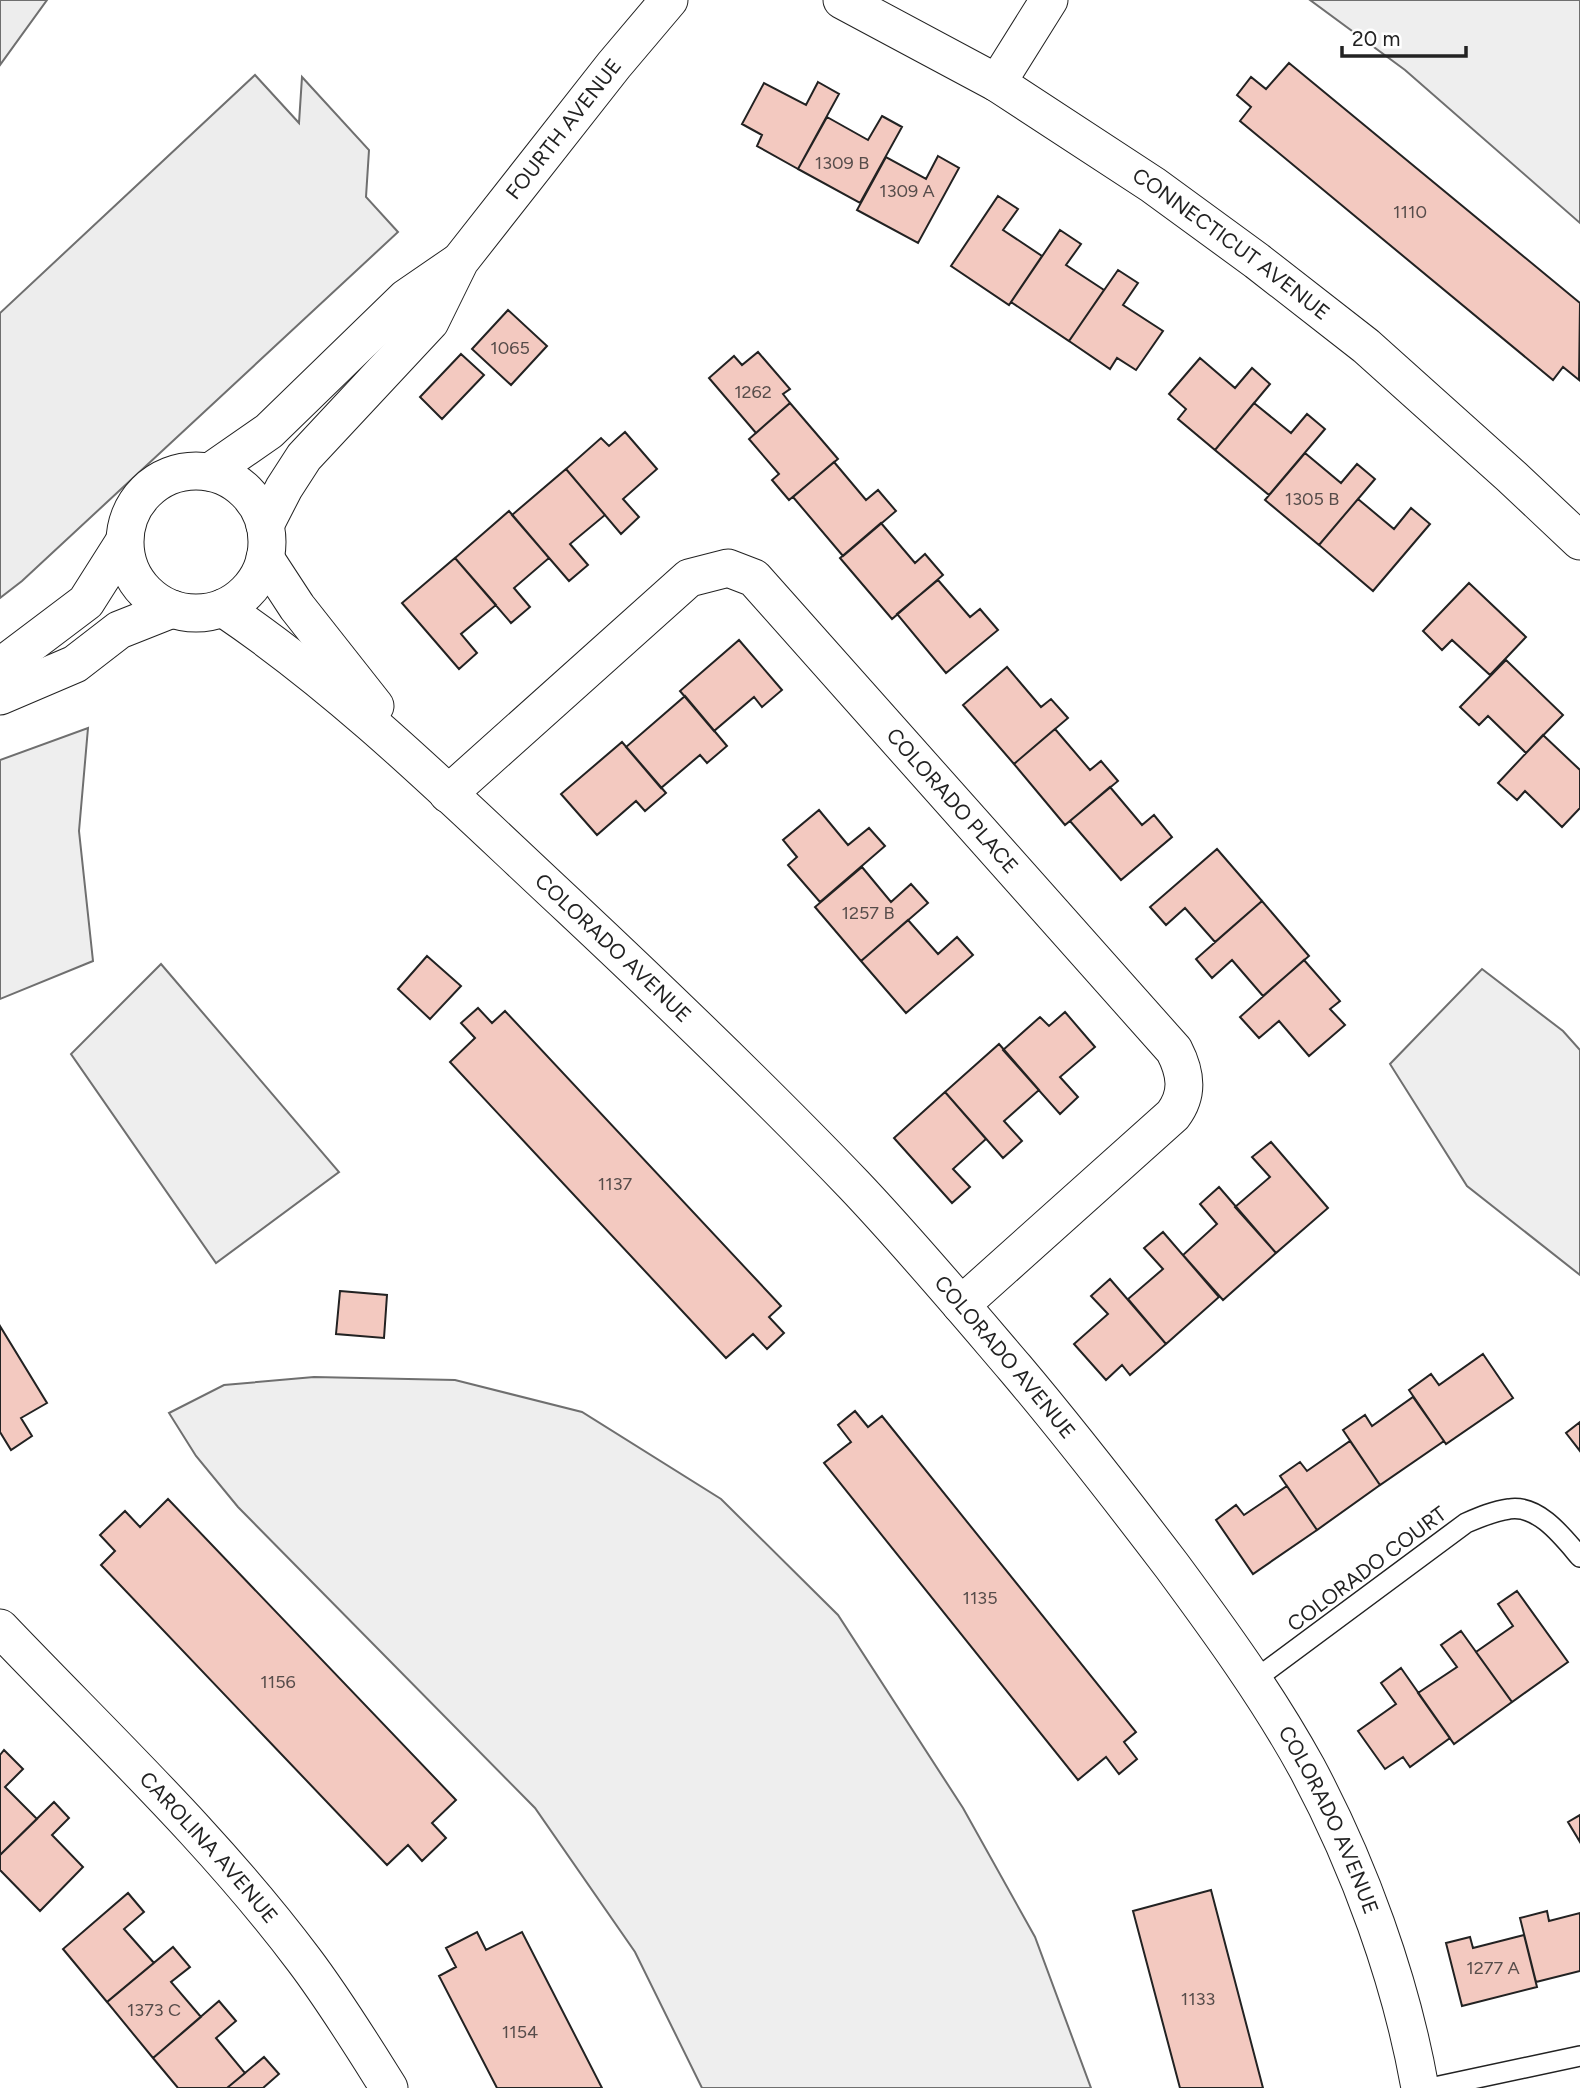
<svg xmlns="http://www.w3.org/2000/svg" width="1580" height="2088" font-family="Figtree,sans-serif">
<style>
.green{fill:#eee;stroke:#6f6f6f;stroke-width:2}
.parking{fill:#ededed;stroke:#6f6f6f;stroke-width:2}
.building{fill:#f3c9c0;stroke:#222;stroke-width:2}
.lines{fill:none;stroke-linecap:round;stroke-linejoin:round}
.lane-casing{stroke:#222;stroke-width:22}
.street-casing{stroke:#222;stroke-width:39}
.lane{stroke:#fff;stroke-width:19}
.street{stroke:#fff;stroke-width:37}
.labels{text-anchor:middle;stroke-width:5;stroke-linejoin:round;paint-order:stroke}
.number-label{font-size:18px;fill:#564c4a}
.street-label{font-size:21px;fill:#222;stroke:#fff}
</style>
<rect width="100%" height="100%" fill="#fff"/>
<path class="green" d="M1310,0H1580V223L1405,70Z
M88,728L79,831L93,961L0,999V760Z
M161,964L339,1172L216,1263L71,1054Z
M1482,969L1563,1031L1580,1050V1275L1467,1186L1390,1064Z
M314,1377L455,1380L582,1412L721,1499L838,1615L963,1808L1035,1937L1091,2088H702L635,1952L535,1808L238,1507L196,1456L169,1413L224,1385Z"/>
<path class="parking" d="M0,0H47L0,65Z
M255,75L299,123L302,77L369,150L366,197L398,232L22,581L0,598V313Z"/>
<path class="building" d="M1289,63L1580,303L1579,380L1563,367L1553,380L1240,121L1251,107L1237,95L1251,77L1266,89Z
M818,82L839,94L798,169L757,146L762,135L742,124L764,83L806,105Z
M882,116L902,127L860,203L798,169L827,117L868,140Z
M938,156L959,168L918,243L857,210L886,157L926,179Z
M998,196L1018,209L1003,230L1042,256L1009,305L951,266Z
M1060,230L1081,244L1066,265L1104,290L1069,341L1011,302Z
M1118,270L1138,283L1123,305L1163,331L1136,370L1117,358L1110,369L1069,341Z
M508,310L547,346L511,385L472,349Z
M758,352L790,389L783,394L790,403L756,433L709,378L734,356L742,365Z
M461,354L484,375L442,419L420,397Z
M1200,358L1235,388L1252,368L1270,384L1215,450L1178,419L1186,409L1169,394Z
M790,403L838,459L789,500L772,480L779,474L749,439Z
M1254,403L1291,433L1307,414L1325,429L1269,495L1215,450Z
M625,432L657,469L623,499L639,517L621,534L566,469L601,438L609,446Z
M1305,453L1341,483L1357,464L1375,479L1319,545L1265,500Z
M834,462L866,500L878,490L896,511L843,556L793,497Z
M566,469L605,515L570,544L588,565L569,581L512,515Z
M1358,499L1394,529L1411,508L1430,524L1373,591L1319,545Z
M509,511L549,558L514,588L530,607L511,623L455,558Z
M881,523L915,563L925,554L943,575L892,619L840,558Z
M455,558L496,605L461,634L477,653L459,669L402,603Z
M938,580L970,617L980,609L998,630L946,673L897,614Z
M1469,583L1526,637L1490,675L1452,640L1442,650L1423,631Z
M739,640L782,690L762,707L754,697L714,731L680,691Z
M1506,660L1563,715L1526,753L1488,716L1479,725L1460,707Z
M1007,667L1041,707L1051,699L1068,718L1014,764L963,705Z
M685,696L727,746L707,763L700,755L661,788L626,747Z
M1055,729L1090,770L1101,761L1118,781L1065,825L1014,764Z
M1543,735L1580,770V808L1562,827L1525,791L1517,800L1498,783Z
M622,742L666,793L645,811L636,801L597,835L561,794Z
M1110,787L1142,825L1154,815L1172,837L1121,880L1070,821Z
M819,810L848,845L869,828L885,846L820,902L788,865L797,857L783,840Z
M1217,849L1262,901L1215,942L1185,908L1166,925L1150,907Z
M862,867L891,902L911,884L928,903L861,961L815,907Z
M1262,901L1309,956L1263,996L1232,960L1212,978L1196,959Z
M908,920L938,954L957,937L973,955L906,1013L861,961Z
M427,956L461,986L430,1019L398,989Z
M1304,960L1340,1001L1330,1009L1345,1025L1309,1056L1279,1021L1259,1038L1240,1017Z
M478,1008L492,1023L505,1011L781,1306L769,1317L784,1333L767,1349L753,1334L726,1358L450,1062L475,1038L461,1023Z
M1065,1012L1095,1047L1060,1077L1078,1097L1060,1114L1003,1050L1040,1017L1049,1026Z
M999,1044L1039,1090L1004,1121L1022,1141L1003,1158L945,1092Z
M945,1092L986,1139L953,1169L970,1187L952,1203L894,1138Z
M1271,1142L1328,1208L1276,1253L1235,1207L1270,1177L1252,1157Z
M1219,1187L1276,1253L1223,1300L1183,1255L1217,1224L1200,1204Z
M1163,1232L1219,1297L1166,1344L1128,1299L1163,1269L1144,1248Z
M1110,1279L1166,1344L1130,1375L1122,1365L1106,1380L1074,1344L1108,1314L1091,1296Z
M340,1291L387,1295L384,1338L336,1334Z
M0,1326L47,1403L21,1418L32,1436L11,1450L0,1432Z
M1483,1354L1513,1398L1446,1444L1409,1390L1431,1374L1439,1385Z
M1413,1397L1444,1441L1380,1485L1343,1430L1365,1415L1372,1426Z
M855,1411L868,1427L882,1416L1136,1732L1124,1742L1137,1759L1119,1774L1106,1757L1078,1780L824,1463L851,1442L838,1425Z
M1580,1422V1451L1566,1433Z
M1350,1441L1380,1485L1317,1530L1280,1476L1300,1462L1307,1471Z
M1287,1486L1317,1530L1253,1574L1216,1520L1236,1505L1244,1515Z
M168,1499L456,1800L432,1823L446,1838L422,1861L408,1845L387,1865L101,1565L115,1551L100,1535L125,1511L140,1527Z
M1517,1591L1568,1662L1512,1702L1476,1652L1513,1626L1498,1604Z
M1461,1631L1512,1702L1454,1744L1418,1693L1457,1667L1441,1645Z
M1401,1668L1450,1738L1410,1767L1403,1757L1385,1769L1358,1731L1396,1704L1381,1683Z
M4,1750L23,1769L5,1787L37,1819L0,1855V1755Z
M54,1802L69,1818L52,1835L83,1867L40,1911L0,1870V1855Z
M1580,1815V1842L1568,1822Z
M1211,1890L1263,2088H1180L1133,1911Z
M128,1893L144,1912L124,1929L154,1963L107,2002L63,1949Z
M1547,1911L1549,1921L1580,1913V1971L1536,1982L1520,1918Z
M477,1932L486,1950L522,1932L602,2088H497L439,1976L456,1967L446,1948Z
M1524,1935L1537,1987L1462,2006L1446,1943L1470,1937L1473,1948Z
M173,1947L190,1967L171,1982L201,2017L153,2058L107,2002Z
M219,2001L236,2021L216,2038L245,2073L227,2088H178L153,2058Z
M264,2057L279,2074L263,2088H227Z"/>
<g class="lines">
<g class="lane-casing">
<path id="lane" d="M1253,1681L1466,1523C1480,1517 1494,1511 1509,1509C1538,1504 1563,1537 1580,1557
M1430,2088L1580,2056"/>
</g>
<g class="street-casing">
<g id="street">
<path id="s1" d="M842,0L997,83L1153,185L1257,261L1366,346L1512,477L1580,541"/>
<path d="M997,83L1049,0"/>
<circle cx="196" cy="542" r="71"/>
<path d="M210,472L269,431L406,298L457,263"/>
<path id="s2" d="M265,525L284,488L304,457L430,322L460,261L614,65L669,0"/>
<path d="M265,558L297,607L375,706"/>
<path id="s3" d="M223,608C350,694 457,802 569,906C666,997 762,1089 854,1185C910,1244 962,1306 1015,1368C1069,1432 1121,1499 1172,1566C1220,1631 1268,1697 1307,1768C1359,1865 1401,1980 1420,2088"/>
<path d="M0,667L86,602L124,542"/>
<path d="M0,696L75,664L119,630L172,609"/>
<path id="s4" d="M448,794L689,578L728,568L754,578L1174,1050C1186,1073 1189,1094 1173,1115L961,1305"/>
<path id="s5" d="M0,1628C103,1736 214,1840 304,1960C335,2001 362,2045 389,2088"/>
</g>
</g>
<use href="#lane" class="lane"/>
<use href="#street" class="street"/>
</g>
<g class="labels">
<g class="number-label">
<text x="842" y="169">1309 B</text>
<text x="907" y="197">1309 A</text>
<text x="1410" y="218">1110</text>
<text x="510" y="354">1065</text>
<text x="753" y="398">1262</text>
<text x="1312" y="505">1305 B</text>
<text x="868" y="919">1257 B</text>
<text x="615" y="1190">1137</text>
<text x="980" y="1604">1135</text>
<text x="278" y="1688">1156</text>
<text x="1493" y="1974">1277 A</text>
<text x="1198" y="2005">1133</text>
<text x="154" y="2016">1373 C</text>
<text x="520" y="2038">1154</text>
</g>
<g class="street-label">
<text dy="7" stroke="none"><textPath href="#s2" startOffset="499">FOURTH AVENUE</textPath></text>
<text dy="7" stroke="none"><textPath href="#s1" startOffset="460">CONNECTICUT AVENUE</textPath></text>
<text dy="7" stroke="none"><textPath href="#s4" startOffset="690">COLORADO PLACE</textPath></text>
<text dy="7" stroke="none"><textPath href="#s3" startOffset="518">COLORADO AVENUE</textPath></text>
<text dy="7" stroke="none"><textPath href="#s3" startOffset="1085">COLORADO AVENUE</textPath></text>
<text transform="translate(1367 1569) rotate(-37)" y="7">COLORADO COURT</text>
<text dy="7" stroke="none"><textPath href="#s3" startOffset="1652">COLORADO AVENUE</textPath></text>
<text dy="7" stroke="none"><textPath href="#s5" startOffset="303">CAROLINA AVENUE</textPath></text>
</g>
</g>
<path d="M1342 46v10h124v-10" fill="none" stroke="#222222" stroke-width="3.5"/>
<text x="1352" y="46" font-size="21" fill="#222222" stroke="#ffffff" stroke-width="5" paint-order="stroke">20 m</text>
</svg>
